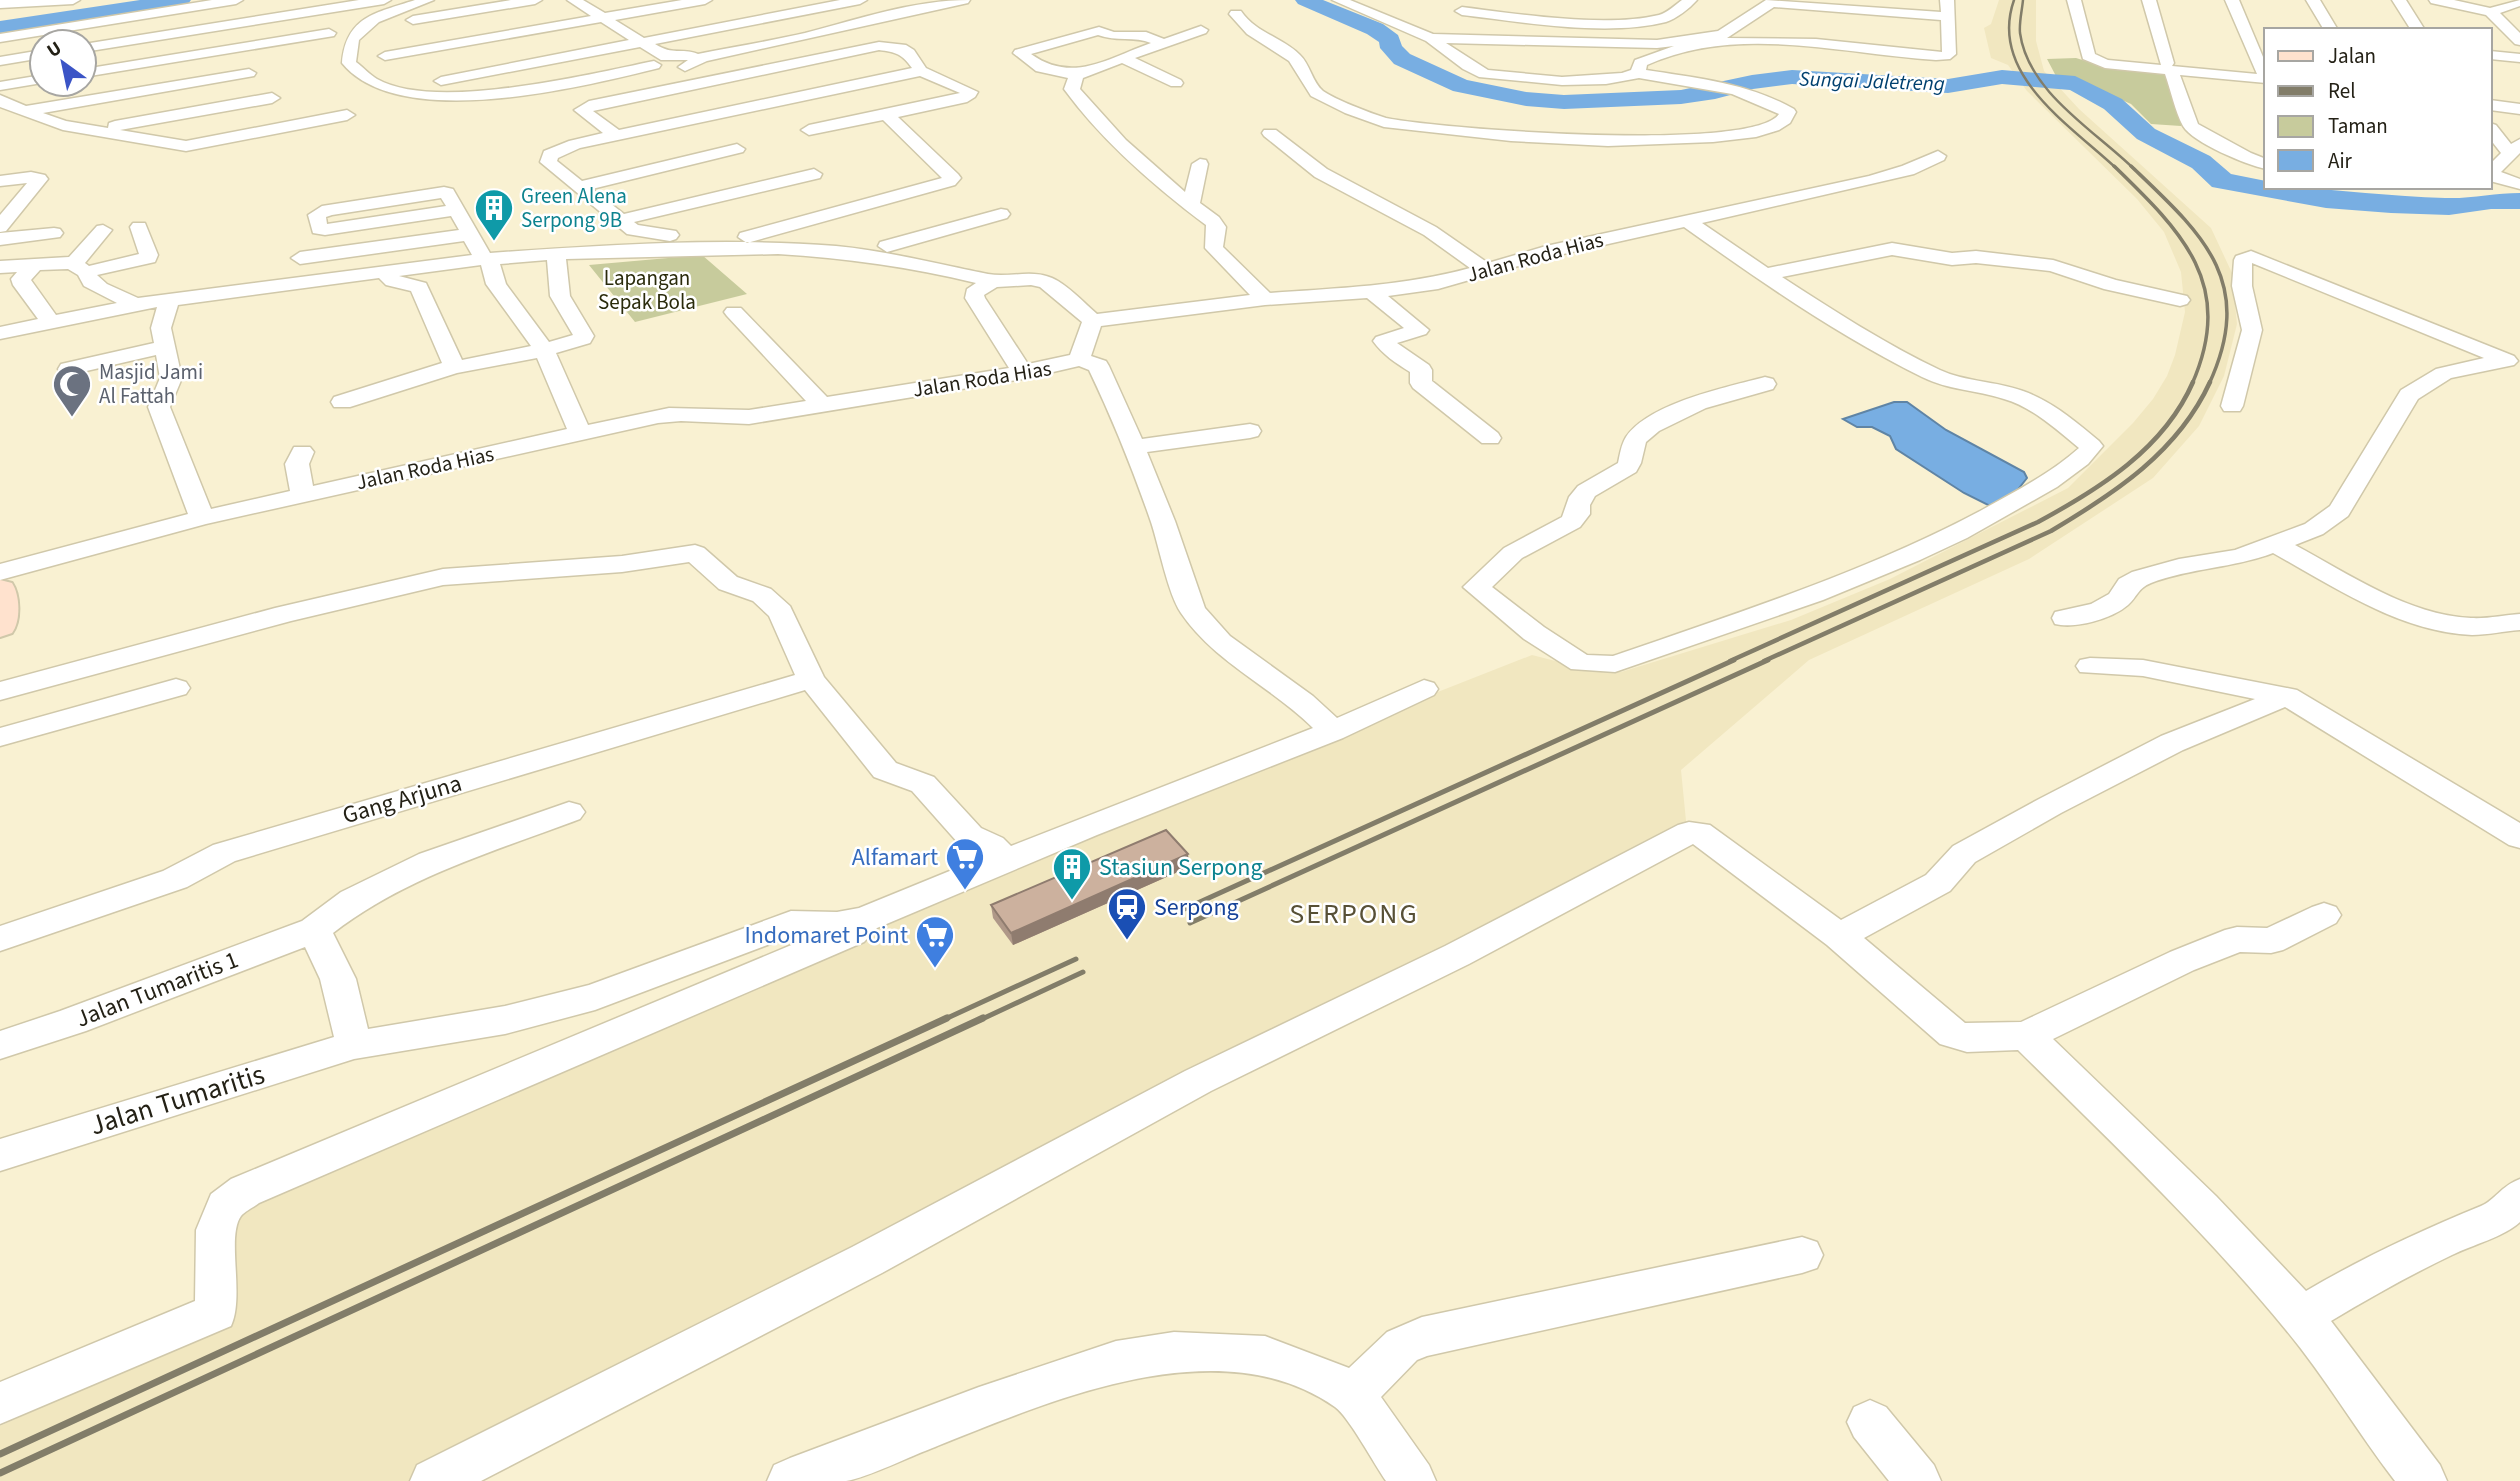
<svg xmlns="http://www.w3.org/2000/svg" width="2520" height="1481" font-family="'Source Sans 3',sans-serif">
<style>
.built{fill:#f1e7c0}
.green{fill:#c7cb9c}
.water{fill:#78aee2;stroke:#5f84a5;stroke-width:2}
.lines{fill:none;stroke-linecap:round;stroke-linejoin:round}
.river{fill:#78aee2;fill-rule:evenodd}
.street-casing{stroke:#d0c8aa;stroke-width:3}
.secondary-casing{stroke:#d0c8aa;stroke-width:4}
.street{fill:#fff;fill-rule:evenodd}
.secondary{fill:#ffe2ce;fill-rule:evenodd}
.rail-far4{stroke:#827d69;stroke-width:2.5}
.rail-far3{stroke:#827d69;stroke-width:3.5}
.rail-far2{stroke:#827d69;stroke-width:4.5}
.rail-far1{stroke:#827d69;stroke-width:5}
.rail{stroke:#827d69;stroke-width:7}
.wall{fill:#af9888}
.shaded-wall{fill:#8f7c6f}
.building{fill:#ccb19e;stroke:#8f7c6f;stroke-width:2}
.labels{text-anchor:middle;stroke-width:5;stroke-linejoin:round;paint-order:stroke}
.far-water-label{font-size:21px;font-style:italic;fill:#00406f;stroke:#fff}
.far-culture-label{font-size:21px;fill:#0d838f;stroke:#fff;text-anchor:start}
.far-street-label{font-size:21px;fill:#242116;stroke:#fff}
.far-park-label{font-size:21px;fill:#2a2b0b;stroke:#fff}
.far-worship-label{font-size:21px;fill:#5b616d;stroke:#fff;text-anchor:start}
.street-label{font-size:24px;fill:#242116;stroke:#fff}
.shop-label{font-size:24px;fill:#366cbe;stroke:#fff;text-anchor:end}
.culture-label{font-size:24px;fill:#0d838f;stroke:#fff;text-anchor:start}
.transit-label{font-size:24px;fill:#164399;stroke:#fff;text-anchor:start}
.quarter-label{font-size:28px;letter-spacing:2px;fill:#575036;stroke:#fff}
.near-street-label{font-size:28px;fill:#242116;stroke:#fff}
</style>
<rect width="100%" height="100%" fill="#f9f1d2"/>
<path class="built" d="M1999,0H2036V41L2044,71L2079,109L2211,228L2232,273L2237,324L2224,376L2199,426L2153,478L2029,559L1809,660L1681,770L1687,831L428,1481H0V1426L223,1326L216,1312L205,1204L988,869L1532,655L1575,666L1621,672L1791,620L1890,579L2068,488L2133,423L2153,399L2167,376L2175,355L2185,312L2181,272L2164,232L2137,199L2027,91L2008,65L1991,58L1984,28L1991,24Z"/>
<path class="green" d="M2076,58L2105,67L2165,72L2182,115L2181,126L2151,124L2131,104L2080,82L2057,78L2047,59Z
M702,255L747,294L635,322L589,265Z"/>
<path class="water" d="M1894,402H1907L1946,430L2024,472L2027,478L2012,497L1992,507L1964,493L1896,449L1890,436L1872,427H1857L1843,419Z"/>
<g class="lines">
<path class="river" d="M140,0H191L188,4L181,6L0,35V21Z
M1295,0H1323L1383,24L1398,35L1402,46L1410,54L1467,80L1526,92L1564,95L1681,90L1752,75L1792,70L1948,79L2002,70L2075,76L2122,99L2155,129L2210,156L2231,174L2266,181V187C2326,187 2385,197 2445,198C2470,199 2495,193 2520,193V209H2491L2449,215L2391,213L2326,208L2212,187L2192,168L2137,139L2104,109L2070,90L2002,84L1948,93L1792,84L1753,89L1715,99L1681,104L1564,109L1526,106L1453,91L1394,64L1380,48L1379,42L1367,34L1298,4Z"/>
<g class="street-casing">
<path id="street" d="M0,0H80L73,4L0,8Z
M212,0H243L236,4L0,42V34Z
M359,0H391L384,4L84,52V44Z
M415,0H434L379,22L359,40L356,62C363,67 370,75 377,79C435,112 590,74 654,61L661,65L659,68C582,87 399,133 342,63C346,16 376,13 415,0Z
M511,0H542L535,4L413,24L406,20L413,16Z
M567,0H583L605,13L682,0H712L705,4L615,20L644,38L840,0H867L860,4L655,44C674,56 680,47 698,54C733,47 770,41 805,33C859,19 913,0 970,0L968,3L707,61L685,71L678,67L688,60H661L640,47L441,85L434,81L441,77L629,40L601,22L385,60L378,56L385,52L591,16Z
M1332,0H1350L1433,34L1657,40L1718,31L1766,0L1941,12L1940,0H1954L1956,54L1950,59L1936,60C1841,54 1738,24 1647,65L1646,70C1697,78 1748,83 1794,109L1796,112L1790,123L1779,130L1756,137L1713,142L1608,146L1511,141L1384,127L1345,113L1311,96L1289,61L1247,34L1229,14L1231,11H1241C1256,33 1282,37 1300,55C1310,64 1312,82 1323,91C1332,97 1346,103 1356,107C1366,111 1376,115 1386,118C1439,129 1753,153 1779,114L1732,94L1639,78L1606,84L1562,85L1479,77L1463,69L1426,41ZM1774,7L1941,20L1942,52L1816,39L1727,38ZM1446,43L1657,48L1674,46L1635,60L1631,70L1622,73L1562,77L1488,70Z
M1682,0H1697C1690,8 1676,19 1666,22C1607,37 1522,22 1462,15L1455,11L1462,7C1518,14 1604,28 1659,15C1667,13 1675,5 1682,0Z
M2067,0H2081L2095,54L2108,60L2161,65L2142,0H2156L2174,63L2172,66L2257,74L2225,0H2239L2266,64V83L2180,75L2198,124L2251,153L2266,159V169C2247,165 2193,143 2183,126C2175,111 2171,91 2165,74L2105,68L2083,59Z
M2306,0H2320L2338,30H2324Z
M2392,0H2406L2425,30H2411Z
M2429,0H2454L2490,8L2520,0V6L2500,13L2520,33V45L2515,44L2486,15L2431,3Z
M1201,26L1208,30L1206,33L1135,58L1181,80L1183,83L1181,86H1171L1122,63L1083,78L1080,89L1126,140L1185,192L1192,164L1200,159L1206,160L1208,164L1200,203L1219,217L1226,227L1223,247L1270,293C1337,288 1405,286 1470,268L1424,235L1315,177L1264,136L1262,133L1264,130H1276L1327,169L1436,227L1488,263L1546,246L1869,176L1902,166L1938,151L1946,156L1944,160L1914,174L1702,223L1768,268L1892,243L1952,253L1976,251L2053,260L2116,280L2187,296L2190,300L2187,304L2180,306L2104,289L2050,271L1976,263L1952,265L1892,255L1782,277C1833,310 1885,344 1940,370C1966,382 1996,381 2023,391C2052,401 2076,422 2099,441L2103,446L2088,464L2057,487L1967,538L1920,560L1823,600L1615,672L1571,669L1524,639L1463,587L1504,548L1562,517L1569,497L1578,486L1618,463C1620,454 1621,445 1626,437C1649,403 1727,387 1765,377L1773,379L1776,384L1773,389L1706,408L1659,431L1646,442L1641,463L1636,472L1595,496L1590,505V514L1580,527L1522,558L1492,587L1544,627L1587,655L1613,656C1737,613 1863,573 1980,511C2014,492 2050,474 2079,448C2056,429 2032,407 2004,399C1976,390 1948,390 1922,377C1837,335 1760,281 1684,227L1550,257L1438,289L1388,296L1429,330L1426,334L1397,343L1429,365L1432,370V381L1498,433L1501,438L1498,443H1482L1413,388L1410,383V372C1396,363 1383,355 1373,341L1376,337L1404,328L1367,298L1265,305L1101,326L1091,356L1106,361L1109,366L1142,439L1250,424L1258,426L1261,431L1258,436L1250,438L1147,452L1175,521L1205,608L1230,636L1313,696L1337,718L1424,680L1434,683L1438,689L1434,695L1343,738L1097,835L877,928L864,942L259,1203C254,1207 245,1211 241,1216C226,1237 245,1296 231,1326L0,1424V1382L195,1301L196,1230L211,1194L231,1179L813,936L794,935L595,1010L505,1034L354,1059L0,1171V1139L334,1037L320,979L305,947L86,1031L0,1059V1031L60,1011L302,921L341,892L419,854L569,802L580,805L585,812L580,819C495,851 405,877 333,933L356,979L368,1029L505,1006L589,985L791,911L837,912L859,908L984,857L959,844L912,791L874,777L805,690L235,861L187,887L0,951V926L163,871L213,845L795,675L769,616L753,601L719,589L689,562L622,572L443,585L291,621L0,700V682L275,608L443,569L622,556L695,545L704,548L737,577L771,589L790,606L824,677L896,763L934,777L981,828L1003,838L1011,846L1313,728C1272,687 1214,662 1181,613C1168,594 1159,546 1151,522C1133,470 1113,420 1089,370L1079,366L1023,379L749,424L681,421L658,423L206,524L0,580V564L188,514L148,407L160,378L156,355L69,375L61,374L58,369L61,364L154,343L151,328L157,307L0,339V327L38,319L13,285L11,279L17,272L0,273V261L69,257L97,226L103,225L112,230L85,263L89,266L139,254L130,227L133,223H145L158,255L155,262L97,275L107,284L138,298L472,255L464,241L300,264L291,258L300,252L459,230L451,216L325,235L313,233L308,215L322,206L444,187L453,189L490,253C604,245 722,237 836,246C888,251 937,264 988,274C1009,278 1031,269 1052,278C1068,285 1084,303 1097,314L1250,295L1205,248L1206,225C1154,186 1103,142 1064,89L1068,78L1036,71L1013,53L1015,50L1099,27L1114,32H1146L1164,39ZM1098,35C1116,42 1135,36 1151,43C1108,58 1073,84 1031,54ZM441,198L446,206L327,224L326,217L332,215ZM778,254C845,258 910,267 976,283L967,289L965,298L1009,368L827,397L741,308H727L724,312L727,316L806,401L749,410L669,408L588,425L556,353L590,343L594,336L570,296L566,259ZM547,260L550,296L573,335L549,342L506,284L500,264ZM481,265L486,284L531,346L462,360L426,283L399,276ZM68,269L78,275L84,286L117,303L56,315L31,280L40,270ZM379,278L386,285L411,291L442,363L334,397L331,402L334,407H350L457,373L537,358L567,429L313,486L309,464L314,452L310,447H294L285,464L290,491L211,509L170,407L182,378L171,328L178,305ZM1031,285L1040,287L1082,322L1070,355L1028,364L985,298L984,295L997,287Z
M329,29L336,33L334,36L84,77V69Z
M879,42L906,45L914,50L926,68L978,92L975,97L967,102L898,117L958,174L961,178L955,185L747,243L738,237L740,233L942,178L883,120L809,135L801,130L809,125L960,93L920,76L580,148L558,158L557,161L582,181L737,144L745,149L743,152L592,189L624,214L814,169L822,174L820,178L634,222L638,225L676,231L679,235L676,239L670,241L627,234L540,162L544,151L569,141L603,133L574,110L589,101ZM879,50C896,52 902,54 912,68L619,130L593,111Z
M42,50V58L0,65V57Z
M2490,51L2520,54V62L2490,59Z
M249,69L256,73L254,76L43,113L66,121L108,128L109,123L115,121L272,93L280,98L272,103L120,130L186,141L347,110L355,115L347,120L186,151L63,130L0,107V95L26,106Z
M42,75V83L0,90V82Z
M2490,100L2520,104V114L2490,110Z
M2490,123L2496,125L2511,144L2520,139V153L2501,172L2520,179V189L2490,181V164L2501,153L2490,139Z
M31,172L45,175L48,179L6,231L0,232V215L27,183L0,186V176Z
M1001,209L1007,210L1010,214L1007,218L887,252L878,246L880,242Z
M54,228L60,229L63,233L60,237L0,245V233Z
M2251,251L2514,356L2518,361L2514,365L2451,378L2418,399L2348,516L2323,534L2295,545C2349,574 2408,615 2471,618C2487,619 2504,615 2520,614V630C2504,631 2488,635 2472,635C2400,632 2334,587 2273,553C2234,568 2190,568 2151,583C2138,588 2137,597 2128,605C2112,619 2075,629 2055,624L2052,618L2055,612L2091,604L2109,594L2119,579L2132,572L2179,559L2235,550L2305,524L2330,506L2401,390L2436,369L2484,358L2252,263V286L2262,330L2243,406L2240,411H2224L2221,406L2242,330L2232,286L2234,260L2236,256Z
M2090,658L2143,660L2297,690L2520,823V848L2509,845L2285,707L2183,750L2061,813L1975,862L1950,891L1864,938L1965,1023L2021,1022L2170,952L2225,930L2237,927L2267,928L2312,907L2324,903L2336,907L2341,915L2336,923L2283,950L2271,953L2240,952L2194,970L2053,1039L2216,1196L2306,1291C2362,1258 2420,1231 2481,1206C2495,1200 2501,1186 2520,1179V1222C2504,1237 2472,1245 2452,1255C2410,1275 2371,1297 2331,1321L2440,1465L2447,1481H2395C2357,1432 2326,1378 2286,1330C2204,1230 2110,1141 2018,1050L1967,1052L1940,1044L1827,945L1693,844L1469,964L1211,1091L882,1273L481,1481H410L417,1465L852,1247L1185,1071L1445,946L1678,825L1689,822L1710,825L1841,920L1926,875L1953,846L2039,799L2161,736L2255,699L2143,676L2080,672L2076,666L2080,660Z
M176,679L186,682L190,688L186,694L0,746V728Z
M1802,1237L1817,1242L1823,1255L1817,1268L1802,1273L1427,1356L1417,1360L1381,1397L1429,1465L1436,1481H1386C1374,1464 1349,1417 1335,1407C1220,1326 1050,1401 935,1447C913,1455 867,1478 846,1481C821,1481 793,1481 767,1481L774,1465L790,1458L979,1387L1116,1341L1174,1332L1265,1336L1349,1368L1387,1332L1422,1317Z
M1870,1400L1886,1407L1934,1465L1941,1481H1889L1854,1437L1847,1422L1854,1407Z"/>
</g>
<g class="secondary-casing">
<path id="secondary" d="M0,580L12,583C20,595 21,621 12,633L0,637Z"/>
</g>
<use href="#street" class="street"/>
<use href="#secondary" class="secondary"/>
<path class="rail-far4" d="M2014,0C1988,74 2069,124 2116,168
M2023,0C2022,11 2019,22 2020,33C2028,92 2094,130 2133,168"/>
<path class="rail-far3" d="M2114,166C2182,232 2236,284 2192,384
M2131,166C2201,233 2257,280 2209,384"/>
<path class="rail-far2" d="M1730,661L2038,522C2099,489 2164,449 2193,382
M1764,661L2051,531C2115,493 2178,452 2210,382"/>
<path class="rail-far1" d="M1180,911L1734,660
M1190,923L1768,660
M943,1020L1076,959
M980,1020L1083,972"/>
<path class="rail" d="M0,1454L947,1018
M0,1473L983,1018"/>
</g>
<path class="wall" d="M1188,854L1189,867L1013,945L993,918L991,905Z"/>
<path class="shaded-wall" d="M1188,854L1189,867L1013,945L1011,933Z"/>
<path class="building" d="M1166,830L1188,854L1011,933L991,905Z"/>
<defs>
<g id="building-pin" transform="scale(2.0125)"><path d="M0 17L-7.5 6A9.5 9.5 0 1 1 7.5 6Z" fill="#0f9aa8" stroke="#fff"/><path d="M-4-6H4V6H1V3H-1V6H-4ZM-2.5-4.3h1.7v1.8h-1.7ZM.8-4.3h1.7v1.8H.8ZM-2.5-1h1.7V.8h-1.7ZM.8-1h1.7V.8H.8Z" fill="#fff"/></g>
<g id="mosque-pin" transform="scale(2.0125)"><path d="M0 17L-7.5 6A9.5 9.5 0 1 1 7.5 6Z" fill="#6b7280" stroke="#fff"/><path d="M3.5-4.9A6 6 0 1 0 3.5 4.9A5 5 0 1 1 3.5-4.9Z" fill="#fff"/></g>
<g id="supermarket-pin" transform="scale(2.0125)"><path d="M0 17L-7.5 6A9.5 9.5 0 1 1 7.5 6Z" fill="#3f7fe0" stroke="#fff"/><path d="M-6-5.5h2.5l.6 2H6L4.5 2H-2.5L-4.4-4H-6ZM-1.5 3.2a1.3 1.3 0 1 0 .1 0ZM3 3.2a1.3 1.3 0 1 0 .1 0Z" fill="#fff"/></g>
<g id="station-pin" transform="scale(2.0125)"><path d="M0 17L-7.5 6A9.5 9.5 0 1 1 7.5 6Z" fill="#1a4fb4" stroke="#fff"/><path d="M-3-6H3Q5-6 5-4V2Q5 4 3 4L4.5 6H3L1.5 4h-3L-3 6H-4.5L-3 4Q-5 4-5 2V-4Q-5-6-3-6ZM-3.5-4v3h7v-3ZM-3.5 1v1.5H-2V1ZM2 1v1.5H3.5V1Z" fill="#fff"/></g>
</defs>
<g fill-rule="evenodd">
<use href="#building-pin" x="494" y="208"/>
<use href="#mosque-pin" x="72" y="384"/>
<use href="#supermarket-pin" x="965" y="857"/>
<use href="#building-pin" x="1072" y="867"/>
<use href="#station-pin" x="1127" y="907"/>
<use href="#supermarket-pin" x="935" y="935"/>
</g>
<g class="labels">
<g class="far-water-label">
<text transform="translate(1872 81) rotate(2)" y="7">Sungai Jaletreng</text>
</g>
<g class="far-culture-label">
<text x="521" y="203">Green Alena<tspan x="521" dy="24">Serpong 9B</tspan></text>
</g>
<g class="far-street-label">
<text transform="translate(1535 257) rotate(-15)" y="7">Jalan Roda Hias</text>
<text transform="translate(982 379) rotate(-9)" y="7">Jalan Roda Hias</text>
<text transform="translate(425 468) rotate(-12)" y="7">Jalan Roda Hias</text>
</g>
<g class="far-park-label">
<text x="647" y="285">Lapangan<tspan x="647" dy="24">Sepak Bola</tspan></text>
</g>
<g class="far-worship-label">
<text x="99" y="379">Masjid Jami<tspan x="99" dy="24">Al Fattah</tspan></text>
</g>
<g class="street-label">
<text transform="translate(402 799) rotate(-16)" y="8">Gang Arjuna</text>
<text transform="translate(157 989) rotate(-21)" y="8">Jalan Tumaritis 1</text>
</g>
<g class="shop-label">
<text x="938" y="865">Alfamart</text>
<text x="908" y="943">Indomaret Point</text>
</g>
<g class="culture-label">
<text x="1099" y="875">Stasiun Serpong</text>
</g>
<g class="transit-label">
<text x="1154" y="915">Serpong</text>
</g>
<g class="quarter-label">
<text x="1354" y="923">SERPONG</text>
</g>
<g class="near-street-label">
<text transform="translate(177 1099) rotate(-17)" y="10">Jalan Tumaritis</text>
</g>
</g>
<rect x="2264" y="28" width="228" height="161" fill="#ffffff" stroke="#a7a6a2" stroke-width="2"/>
<rect x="2278" y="51" width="35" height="10" fill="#ffe2ce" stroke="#a7a6a2" stroke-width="2"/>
<text x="2328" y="63" font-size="21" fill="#242116">Jalan</text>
<rect x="2278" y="86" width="35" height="10" fill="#827d69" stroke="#a7a6a2" stroke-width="2"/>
<text x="2328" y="98" font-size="21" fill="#242116">Rel</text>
<rect x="2278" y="116" width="35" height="21" fill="#c7cb9c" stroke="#a7a6a2" stroke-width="2"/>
<text x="2328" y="133" font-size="21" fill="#242116">Taman</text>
<rect x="2278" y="150" width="35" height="21" fill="#78aee2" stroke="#a7a6a2" stroke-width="2"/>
<text x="2328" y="168" font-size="21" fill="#242116">Air</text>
<g transform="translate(63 63) rotate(327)"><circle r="33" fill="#ffffff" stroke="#a7a6a2" stroke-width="2"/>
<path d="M0-5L12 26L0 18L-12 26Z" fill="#3b54c6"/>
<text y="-10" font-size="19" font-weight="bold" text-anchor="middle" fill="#242116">U</text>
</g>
</svg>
